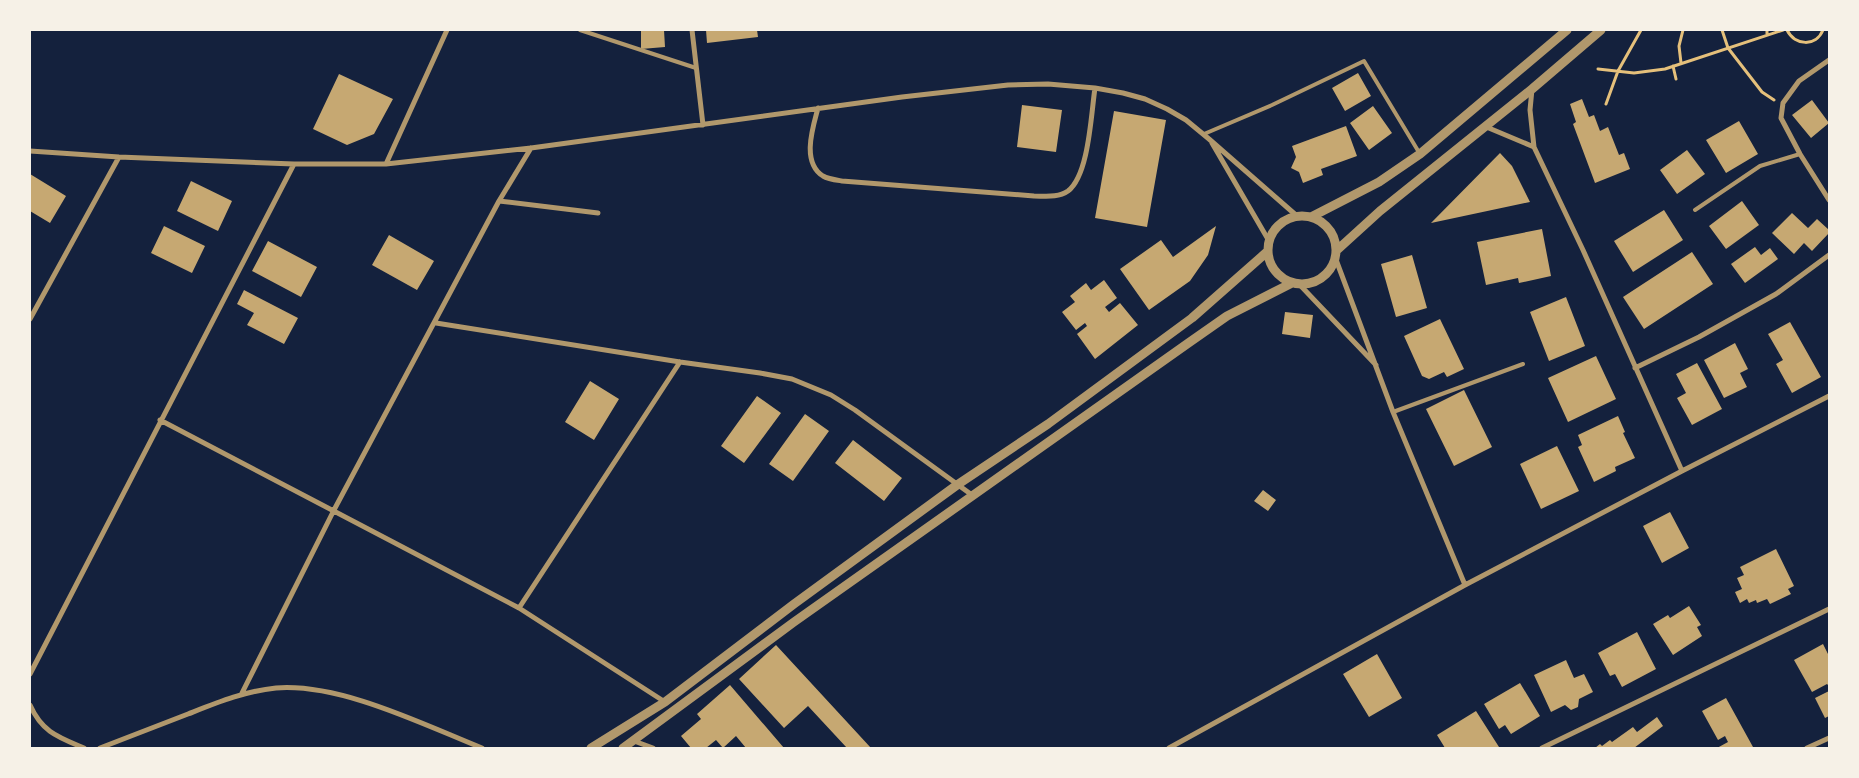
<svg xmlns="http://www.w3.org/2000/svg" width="1859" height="778" font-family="'PT Sans',sans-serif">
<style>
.building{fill:#c6a872}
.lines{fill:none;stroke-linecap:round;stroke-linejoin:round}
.path{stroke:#e5c07b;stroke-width:3}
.service{stroke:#b1986c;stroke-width:4}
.minor{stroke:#b1986c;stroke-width:5}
.tertiary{stroke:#b1986c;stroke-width:9}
</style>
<rect width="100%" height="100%" fill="#14213d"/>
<path class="building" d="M641,30H664L665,47L641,49Z
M706,30H757L758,37L707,43Z
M1358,73L1371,96L1345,111L1332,88Z
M339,74L393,99L374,134L347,145L313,129Z
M1582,99L1589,117L1594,115L1600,131L1608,127L1619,155L1624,153L1630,169L1595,183L1573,124L1576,122L1570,104Z
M1812,100L1829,123L1811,138L1792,115Z
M1022,105L1062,110L1056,152L1017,147Z
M1373,106L1392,133L1369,150L1350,123Z
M1114,111L1166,120L1147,227L1095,218Z
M1739,121L1758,154L1726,173L1706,140Z
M1346,126L1357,156L1321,169L1323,175L1303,183L1299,172L1291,168L1296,157L1292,146Z
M1687,150L1705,174L1677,194L1660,170Z
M1500,153L1512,166L1530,202L1431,223Z
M30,174L66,196L50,223L30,211Z
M191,181L232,201L218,231L177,211Z
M1742,201L1759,225L1726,249L1709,226Z
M1664,210L1683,240L1633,272L1614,241Z
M1792,213L1808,228L1817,219L1829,230V233L1812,251L1804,243L1794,254L1772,233Z
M164,226L205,246L192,273L151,253Z
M1216,226L1208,255L1190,281L1149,310L1120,269L1161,240L1173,257Z
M1542,229L1551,276L1519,283L1518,278L1486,285L1477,242Z
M389,235L434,261L417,290L372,265Z
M268,241L317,267L301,297L252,271Z
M1755,247L1761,255L1770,248L1778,259L1745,283L1731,264Z
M1692,252L1713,284L1644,329L1623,297Z
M1412,255L1427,308L1396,317L1381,264Z
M1104,280L1117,298L1105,307L1109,312L1120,303L1138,325L1095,359L1077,334L1087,326L1085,323L1076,330L1062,312L1075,302L1070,296L1086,283L1091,290Z
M244,290L298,318L284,344L247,325L254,313L237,304Z
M1566,297L1585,346L1549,361L1530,312Z
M1285,312L1313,315L1310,338L1282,334Z
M1440,319L1464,369L1447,377L1444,372L1429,379L1422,376L1404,336Z
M1790,322L1821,377L1792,393L1776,364L1783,360L1768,334Z
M1735,343L1748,369L1740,373L1747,387L1724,398L1704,360Z
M1596,356L1616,399L1568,422L1548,378Z
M1697,363L1722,409L1692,425L1677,398L1686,393L1676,374Z
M590,381L619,399L594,440L565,422Z
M1464,390L1492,447L1454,466L1426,409Z
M757,396L781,413L744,463L721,446Z
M805,414L829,431L793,481L769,464Z
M1618,416L1625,432L1623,433L1635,458L1615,467L1616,471L1594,482L1578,447L1582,445L1578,435Z
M853,440L902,478L884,501L835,463Z
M1557,446L1579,491L1541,509L1520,464Z
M1263,490L1276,500L1268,511L1254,501Z
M1670,512L1689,548L1662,563L1643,526Z
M1776,549L1794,586L1788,589L1791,594L1770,604L1767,599L1757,603L1756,600L1749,603L1747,599L1740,603L1735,592L1742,589L1737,578L1744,575L1740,567Z
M1689,606L1701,625L1697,627L1702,636L1673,655L1653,624L1668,615L1670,618Z
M1637,632L1656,669L1622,687L1615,674L1610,676L1598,653Z
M1823,644L1829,656V686L1827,684L1812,692L1794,660Z
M776,645L871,748H847L808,706L784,728L739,679Z
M1377,654L1402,698L1369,717L1343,674Z
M1566,660L1574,678L1584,674L1593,692L1579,699L1578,707L1571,710L1565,705L1551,712L1534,675Z
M1520,683L1540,716L1511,734L1505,725L1499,729L1484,704Z
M730,685L784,748H746L736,736L723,748L716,740L706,748H691L681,736L701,719L697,714Z
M1829,691V716L1825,718L1815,698Z
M1726,698L1753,747L1751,748H1717L1728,742L1725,736L1718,740L1702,711Z
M1476,711L1499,747L1445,748L1437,735Z
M1657,717L1663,726L1634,748H1595L1600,744L1602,746L1610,740L1612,742L1633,727L1637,732Z"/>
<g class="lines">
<path class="path" d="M1722,30L1728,48L1762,92L1774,100
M1767,30V35
M1787,30C1795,46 1816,47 1823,30
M1681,63L1679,46L1683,30
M1673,66L1676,79
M1598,69L1634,73L1665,69L1783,30
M1606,104L1618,71L1641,30"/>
<path class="service" d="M580,30L696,68
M1204,134L1272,105L1364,61L1420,154
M1695,210L1760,166L1800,154
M1393,412L1523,364"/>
<path class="minor" d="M692,30L703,125
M1829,60L1799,81L1783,103L1781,118L1800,154L1829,200
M1532,89L1530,110L1534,147L1583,250L1682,471
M818,108C813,127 801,162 823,176C828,179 836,180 842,181L1034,196C1045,196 1058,198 1068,191C1089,175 1091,114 1095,88
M1484,126L1534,147
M1212,143L1269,241
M30,151L119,157L294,164H386L531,148L902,97L1008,85L1048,84L1095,88L1123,93L1145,99L1167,109L1186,120L1209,139L1297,216
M386,164L447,30
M499,201L598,213
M1335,257L1393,412L1465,585
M1299,284L1376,365
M30,319L119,157
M436,323L680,362L760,373L792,379L831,395L855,410L972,495
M1635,368L1699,337L1776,294L1829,255
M160,420L519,608L665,702
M519,608L680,362
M30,674L294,164
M241,695L334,510L499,201L531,148
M30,705C42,732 58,737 84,748
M634,741L653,748
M100,748C129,737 159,725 188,714C216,703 245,691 276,688C340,683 422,724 482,748
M1169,748L1465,585L1682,471L1829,396
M1542,748L1829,609
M1807,748L1829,738"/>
<path class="tertiary" d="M1268 250a34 34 0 1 1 68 0a34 34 0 1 1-68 0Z
M1311,217L1379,182L1420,154L1567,30
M1336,251L1380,211L1532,89L1601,30
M591,748L665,702L794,604L957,485L1048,424L1192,318L1268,251
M623,748L794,622L1187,344L1227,316L1292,283"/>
</g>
<rect width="1859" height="778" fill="none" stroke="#f6f1e7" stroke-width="62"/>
</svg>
